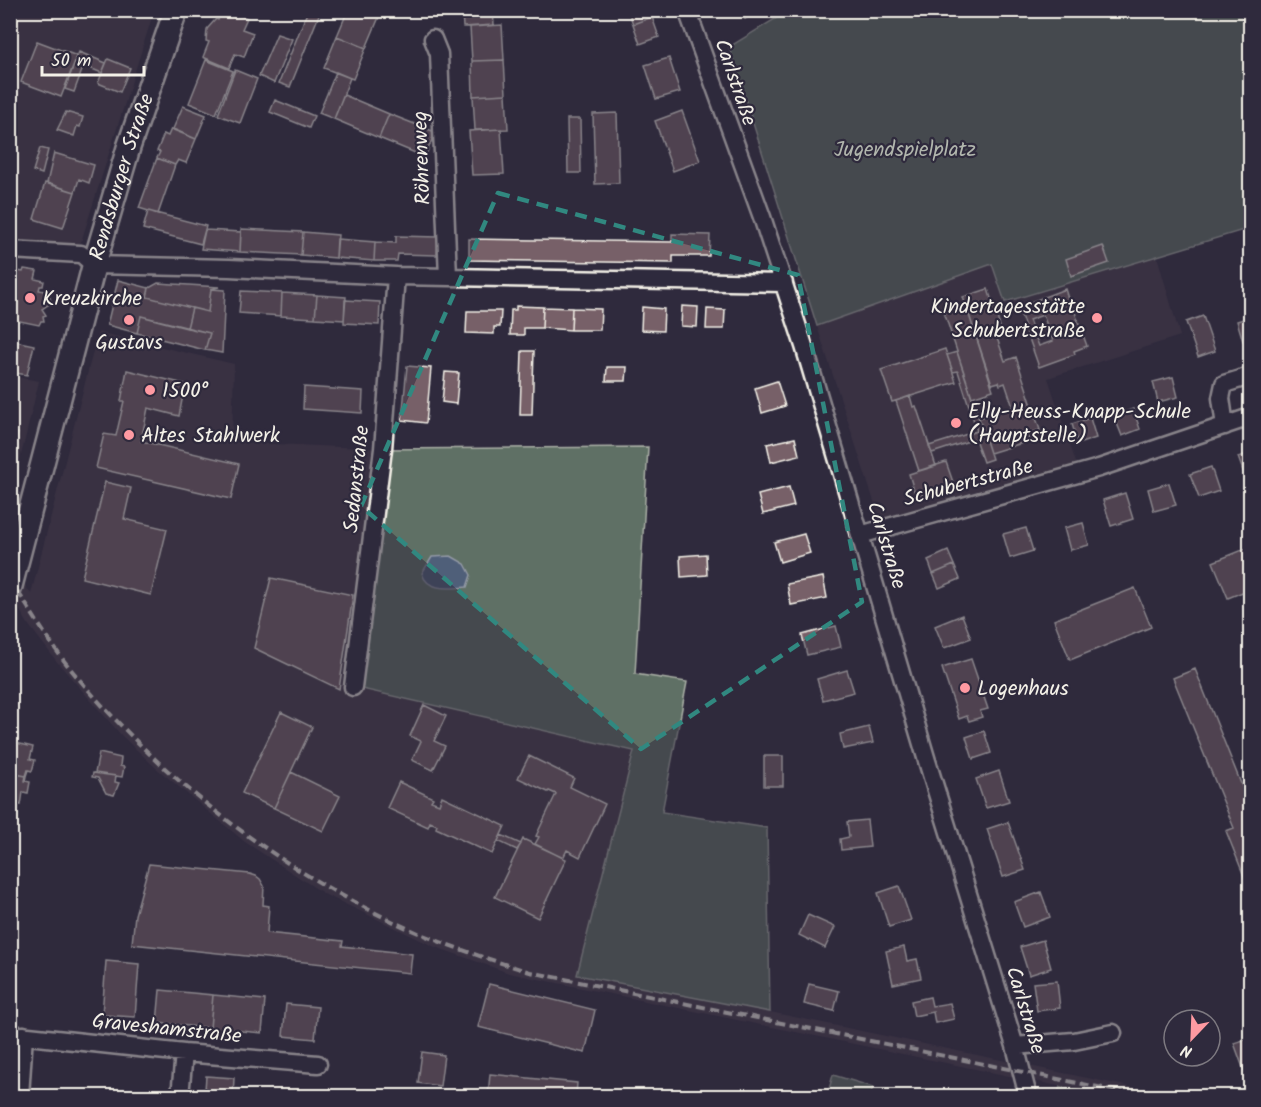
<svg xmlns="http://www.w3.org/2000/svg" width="1261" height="1107" font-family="Kalam,sans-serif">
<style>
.built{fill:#453a4a}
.green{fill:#5f6f65;stroke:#aab0a6;stroke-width:1.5}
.water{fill:#505e79;stroke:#9299a5;stroke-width:1.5}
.building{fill:#776068;stroke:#f4f1e8;stroke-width:1.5;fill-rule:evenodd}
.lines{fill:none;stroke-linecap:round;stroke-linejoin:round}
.street-casing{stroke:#f4f1e8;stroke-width:21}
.secondary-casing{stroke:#f4f1e8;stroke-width:27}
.street{stroke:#2f2a3d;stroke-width:16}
.secondary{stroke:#2f2a3d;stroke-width:22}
.rail{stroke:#f4f1e8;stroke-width:4;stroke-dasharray:9 4.5;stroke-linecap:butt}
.marked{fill:none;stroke:#318880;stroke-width:4.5;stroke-dasharray:12 8;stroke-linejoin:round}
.poi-dot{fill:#ff9aa2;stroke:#2f2a3d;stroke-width:2}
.labels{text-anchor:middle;stroke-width:4.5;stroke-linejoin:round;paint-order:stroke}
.street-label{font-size:21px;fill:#f4f1e8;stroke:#2f2a3d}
.park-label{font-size:21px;fill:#b1b6ad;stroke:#2f2a3d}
.poi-label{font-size:21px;fill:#f4f1e8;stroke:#2f2a3d;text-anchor:start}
</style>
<rect width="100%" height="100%" fill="#2f2a3d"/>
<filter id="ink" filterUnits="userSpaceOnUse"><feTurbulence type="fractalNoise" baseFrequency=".0167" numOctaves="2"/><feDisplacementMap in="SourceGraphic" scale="12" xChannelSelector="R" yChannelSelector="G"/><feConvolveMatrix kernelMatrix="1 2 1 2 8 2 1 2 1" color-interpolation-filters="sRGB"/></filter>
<g filter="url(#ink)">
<path class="built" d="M11,11H154L81,242L77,244L11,240L12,223L11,222Z
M1157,256L1180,336L1048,378L1077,466L880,520L817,326L992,264L1006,302Z
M98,332L234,364L232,442L383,449L354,687L634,751L577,975L770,1012L1174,1096H1107L509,973L433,946L360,911L326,895L245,842L155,767L122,736L58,663L28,624L11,595L10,565L31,594Z
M11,376L39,381L11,497Z"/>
<path class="green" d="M788,11H1250V228L1005,302L992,264L817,326L729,47Z
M648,447L635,674L687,682L662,812L767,828L770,1012L577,975L634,751L353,687L383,449Z
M833,1075L873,1087L870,1096H827Z
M1060,1087L1107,1096H1056Z"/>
<path class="water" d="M451,556L465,564L471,575L467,587C450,588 427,592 422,573L432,557Z"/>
<path class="building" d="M222,10H228L247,18L242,29L253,33L244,57L235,54L229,68L203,57L209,42L206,41L207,29L216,19L218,20Z
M308,10H321L290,87L279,83Z
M348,10H364L379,17L366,48L337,36Z
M462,10H493L494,25L463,27Z
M628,10H650L652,17L633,24Z
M739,10H759L745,19Z
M652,17L659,37L640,44L633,24Z
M502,25L504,60L472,61L470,27Z
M277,34L292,39L274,83L259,76Z
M337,36L366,48L353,79L324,68Z
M37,41L77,56L61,97L21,82Z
M79,52L106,63L102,73L75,62Z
M669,58L680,92L656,99L645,65Z
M108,59L130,68L120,92L98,83Z
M206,60L233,71L216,114L189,103Z
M504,60L506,94L473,96L472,61Z
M75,62L84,65L74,92L65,89Z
M235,70L257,79L240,123L218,115Z
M336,72L350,78L334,119L319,113Z
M506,94L508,129L475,130L473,96Z
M344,95L389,114L379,138L334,119Z
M275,100L314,116L309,128L270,112Z
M183,106L206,115L196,139L173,129Z
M682,111L700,161L673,171L655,121Z
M66,112L83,117L80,127L77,126L74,136L57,130Z
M617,113L619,183L595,184L593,114Z
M389,114L435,132L425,157L379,138Z
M567,119H580L581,173H568Z
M171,129L196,139L186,163L178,160L175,165L157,158L160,152L157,151L164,134L168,136Z
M501,129L504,174L472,175L469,131Z
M40,148L48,150L42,174L33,171Z
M54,153L94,165L89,183L79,179L75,192L47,183Z
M157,158L175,165L158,214L139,208Z
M45,183L75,192L63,228L34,219Z
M148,211L206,226L201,244L143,229Z
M241,229L303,232L301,255L240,252Z
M205,230L241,232L240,252L201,249Z
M303,232L338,235L336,258L301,255Z
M672,234L710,235L709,256H673V263L469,260V239L672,242Z
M396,236L438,237L437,255L398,254L397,261H374L375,242L396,243Z
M337,239L375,242L374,261L336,258Z
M1103,246L1109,263L1071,276L1066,259Z
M24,269L37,271L35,279L44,281L43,286H40L39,290L49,292L51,303L42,309L46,315L43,316L44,321H41L39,325L10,319V275L12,270L23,272Z
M118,280L149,288L147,297L192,308L187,328L141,316L137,333L107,325Z
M158,283L219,287L211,289L208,312L147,297L149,288Z
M211,289L225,290L222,353L205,350L210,333L187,328L192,308L208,312Z
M988,289L1003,336L997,338L1005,361L1016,357L1040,430L1027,434L1029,441L990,453L979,418L1013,407L1005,383L1000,385L999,382L992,384L963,297Z
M1065,289L1070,305L1072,304L1087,346L1074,351L1075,354L1039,367L1018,307ZM1043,315L1053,341L1039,346L1029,320Z
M241,291L282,293L281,316L239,313Z
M282,293L317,295L315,318L281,316Z
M317,295L346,297L344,320L315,318Z
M345,300L380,302L379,325L344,323Z
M966,305L993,390L972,397L944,312Z
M516,306L543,307L542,328H524V335H510L511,310H516Z
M682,306L698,307L697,327L681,326Z
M543,307L572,308L571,330L542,328Z
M642,307L664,309L663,331L641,330Z
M572,308L601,309L600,330H571Z
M707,309L725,310L724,329H706Z
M467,311H501L500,327H494V334L466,333Z
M141,316L210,333L205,350L137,333Z
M1203,316L1215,351L1198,357L1186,322Z
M1250,317V339L1243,341L1237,321Z
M10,340L34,345L27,375L10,372Z
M945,349L956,382L892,402L881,370Z
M522,351H534L532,415H520Z
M957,352L992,459L983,462L975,439L932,453L929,446L977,431L958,371L953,372L947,355Z
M407,366L431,368L426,423L402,420Z
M607,367H627L626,381H606Z
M127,370L185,384L179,416L148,408L141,441L239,464L231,499L96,468L104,434L116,436L124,401H121Z
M445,372L459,373L456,404L442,402Z
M1173,377L1178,397L1158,402L1153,382Z
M777,381L785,406L762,413L755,388Z
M304,387L363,391L362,413L303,409Z
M910,396L913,407L916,406L936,466L919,471L896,401Z
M1133,409L1140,429L1122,436L1114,416Z
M1090,418L1096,438L1078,444L1072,424Z
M10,431L18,433L11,466H10Z
M795,438L799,455L771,462L767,444Z
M1250,453V478L1246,479L1238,457Z
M946,462L954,485L916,497L909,474Z
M1211,467L1219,491L1199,498L1190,474Z
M105,482L131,488L124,519L167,529L151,595L82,578Z
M1169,483L1176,505L1154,511L1148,489Z
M789,487L794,506L763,514L758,495Z
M1125,493L1133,519L1111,526L1103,500Z
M1083,523L1089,545L1070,550L1064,528Z
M1026,528L1033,551L1010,558L1003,534Z
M804,534L810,553L780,562L774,542Z
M1250,547V589L1228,598L1213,562Z
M948,551L954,565L933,574L928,560Z
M706,554L707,575L681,577L680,556Z
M954,565L960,579L939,588L933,574Z
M823,577L827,598L791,605L787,584Z
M271,578L353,595L339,689L254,648Z
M1135,588L1151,627L1070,660L1054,620Z
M962,615L971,638L944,648L935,626Z
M836,626L841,647L807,655L802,635Z
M971,659L988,709L980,711L982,717L969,721L967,716L959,719L942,668Z
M1195,669L1250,806V891L1226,831L1234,828L1173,678Z
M847,670L854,692L823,700L817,679Z
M424,705L446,716L434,741L445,746L433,770L412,760L421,741L410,736Z
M281,712L312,727L274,808L242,793Z
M869,727L873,743L843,749L840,734Z
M984,731L991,753L973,759L966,737Z
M12,742L33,747L30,759L35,760L32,771L28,770L26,776L10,773Z
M99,753L121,758L120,766L124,767L122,777L95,773Z
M529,756L574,778L570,787L605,804L580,857L567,850L563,858L535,844L539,837L536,836L556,794L549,791L548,792L518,778Z
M764,756H783V786H764Z
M999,771L1009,801L986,808L976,779Z
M291,772L340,796L323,831L274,808Z
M10,773L26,776L25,781L30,782L28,793L23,792L21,805L10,803Z
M93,773L116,776L115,782L119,783L114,795L106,793L98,778L92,777Z
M399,782L433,798L431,801L439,804L442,796L505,826L492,854L436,828L437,825L430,822L428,827L387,808Z
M867,820L870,847L841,850L840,839L849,837L847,822Z
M1008,822L1025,870L1003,877L987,829Z
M501,835L521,844L517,850L498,841Z
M523,839L566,859L538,918L495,897Z
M149,864L250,874L256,876L260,879L264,886L263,905L269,906L267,933L343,941L342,946L412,954L410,973L132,944L135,915Z
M899,886L911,920L889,927L878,893Z
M1041,892L1050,917L1023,927L1014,902Z
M808,915L835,927L825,948L799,935Z
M1043,940L1051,968L1029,975L1020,947Z
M904,947L907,961L917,959L921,978L893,984L886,951Z
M106,961L139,964L135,1017L102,1015Z
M1057,981L1060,1008L1037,1011L1033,983Z
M489,984L595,1010L585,1053L478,1027Z
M809,984L839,991L834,1011L804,1004Z
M160,990L213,995L210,1028L157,1023Z
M213,995L265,1000L262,1033L210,1028Z
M930,997L932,1006L950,1003L954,1019L935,1023L933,1012L914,1016L911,1001Z
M286,1004L318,1007L315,1039L283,1036Z
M1250,1038V1075L1246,1076L1234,1043Z
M422,1052L444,1055L440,1086L418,1083Z
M490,1074L577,1083L576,1096H488Z
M206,1076L234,1078L233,1096H201L202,1090H205Z"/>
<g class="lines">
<g class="street-casing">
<path id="street" d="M687,10L762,217L804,346L927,761L1015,1046L1028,1096
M433,39L439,54L448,277
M10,250L81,254L94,265L229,268L396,276L784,283
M1225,426L1221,398L1224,384L1250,376
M860,535L1099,468L1250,417
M353,687L383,449L396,276
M10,1034L184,1053L318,1064
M1015,1046L1074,1041L1113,1033
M20,1096L24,1035
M180,1096L184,1053"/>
</g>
<g class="secondary-casing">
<g id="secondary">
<path id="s1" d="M10,588L94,265L129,146L176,10"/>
</g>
</g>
<use href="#street" class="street"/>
<use href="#secondary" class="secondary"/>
<path class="rail" d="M10,580C30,609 47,640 69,667C160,778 276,869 407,928C447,946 488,959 530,972L1142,1096"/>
</g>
</g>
<path d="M0 0H1261V1107H0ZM498,193L798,275L862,602L641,749L361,506Z" fill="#2f2a3d" fill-opacity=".55" fill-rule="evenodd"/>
<path class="marked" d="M498,193L798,275L862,602L641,749L361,506Z"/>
<g class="poi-dot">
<circle cx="30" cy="298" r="6"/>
<circle cx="1097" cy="318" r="6"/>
<circle cx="129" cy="320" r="6"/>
<circle cx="150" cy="390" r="6"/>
<circle cx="956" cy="423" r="6"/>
<circle cx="129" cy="435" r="6"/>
<circle cx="965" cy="688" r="6"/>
</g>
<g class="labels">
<g class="street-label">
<text transform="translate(736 82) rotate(71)" y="7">Carlstraße</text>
<text transform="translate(421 158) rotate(-92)" y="7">Röhrenweg</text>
<text dy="7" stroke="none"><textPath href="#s1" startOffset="426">Rendsburger Straße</textPath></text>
<text transform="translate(356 479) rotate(-84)" y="7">Sedanstraße</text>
<text transform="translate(968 482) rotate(-15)" y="7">Schubertstraße</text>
<text transform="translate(887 545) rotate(73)" y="7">Carlstraße</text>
<text transform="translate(1026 1010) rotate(73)" y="7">Carlstraße</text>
<text transform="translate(167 1028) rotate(6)" y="7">Graveshamstraße</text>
</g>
<g class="park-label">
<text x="905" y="156">Jugendspielplatz</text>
</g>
<g class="poi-label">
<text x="42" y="305">Kreuzkirche</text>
<text x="1085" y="313" text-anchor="end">Kindertagesstätte<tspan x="1085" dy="24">Schubertstraße</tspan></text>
<text x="129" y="349" text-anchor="middle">Gustavs</text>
<text x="162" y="397">1500°</text>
<text x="968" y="418">Elly-Heuss-Knapp-Schule<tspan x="968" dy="24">(Hauptstelle)</tspan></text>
<text x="141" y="442">Altes Stahlwerk</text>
<text x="977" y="695">Logenhaus</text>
</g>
</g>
<rect width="1261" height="1107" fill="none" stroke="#2f2a3d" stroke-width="36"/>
<rect x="18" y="18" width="1225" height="1071" fill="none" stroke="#f4f1e8" stroke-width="2" filter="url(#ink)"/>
<g transform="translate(1192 1038) rotate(203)"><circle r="28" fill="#2f2a3d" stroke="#7e7a81" stroke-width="1.5"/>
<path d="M0-4.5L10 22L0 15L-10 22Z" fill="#ff9aa2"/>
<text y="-9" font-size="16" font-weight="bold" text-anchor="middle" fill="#f4f1e8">N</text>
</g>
<path d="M42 66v9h102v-9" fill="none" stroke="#f4f1e8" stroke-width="3"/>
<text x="51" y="66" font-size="18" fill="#f4f1e8" stroke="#2f2a3d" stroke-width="4.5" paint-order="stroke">50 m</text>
</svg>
